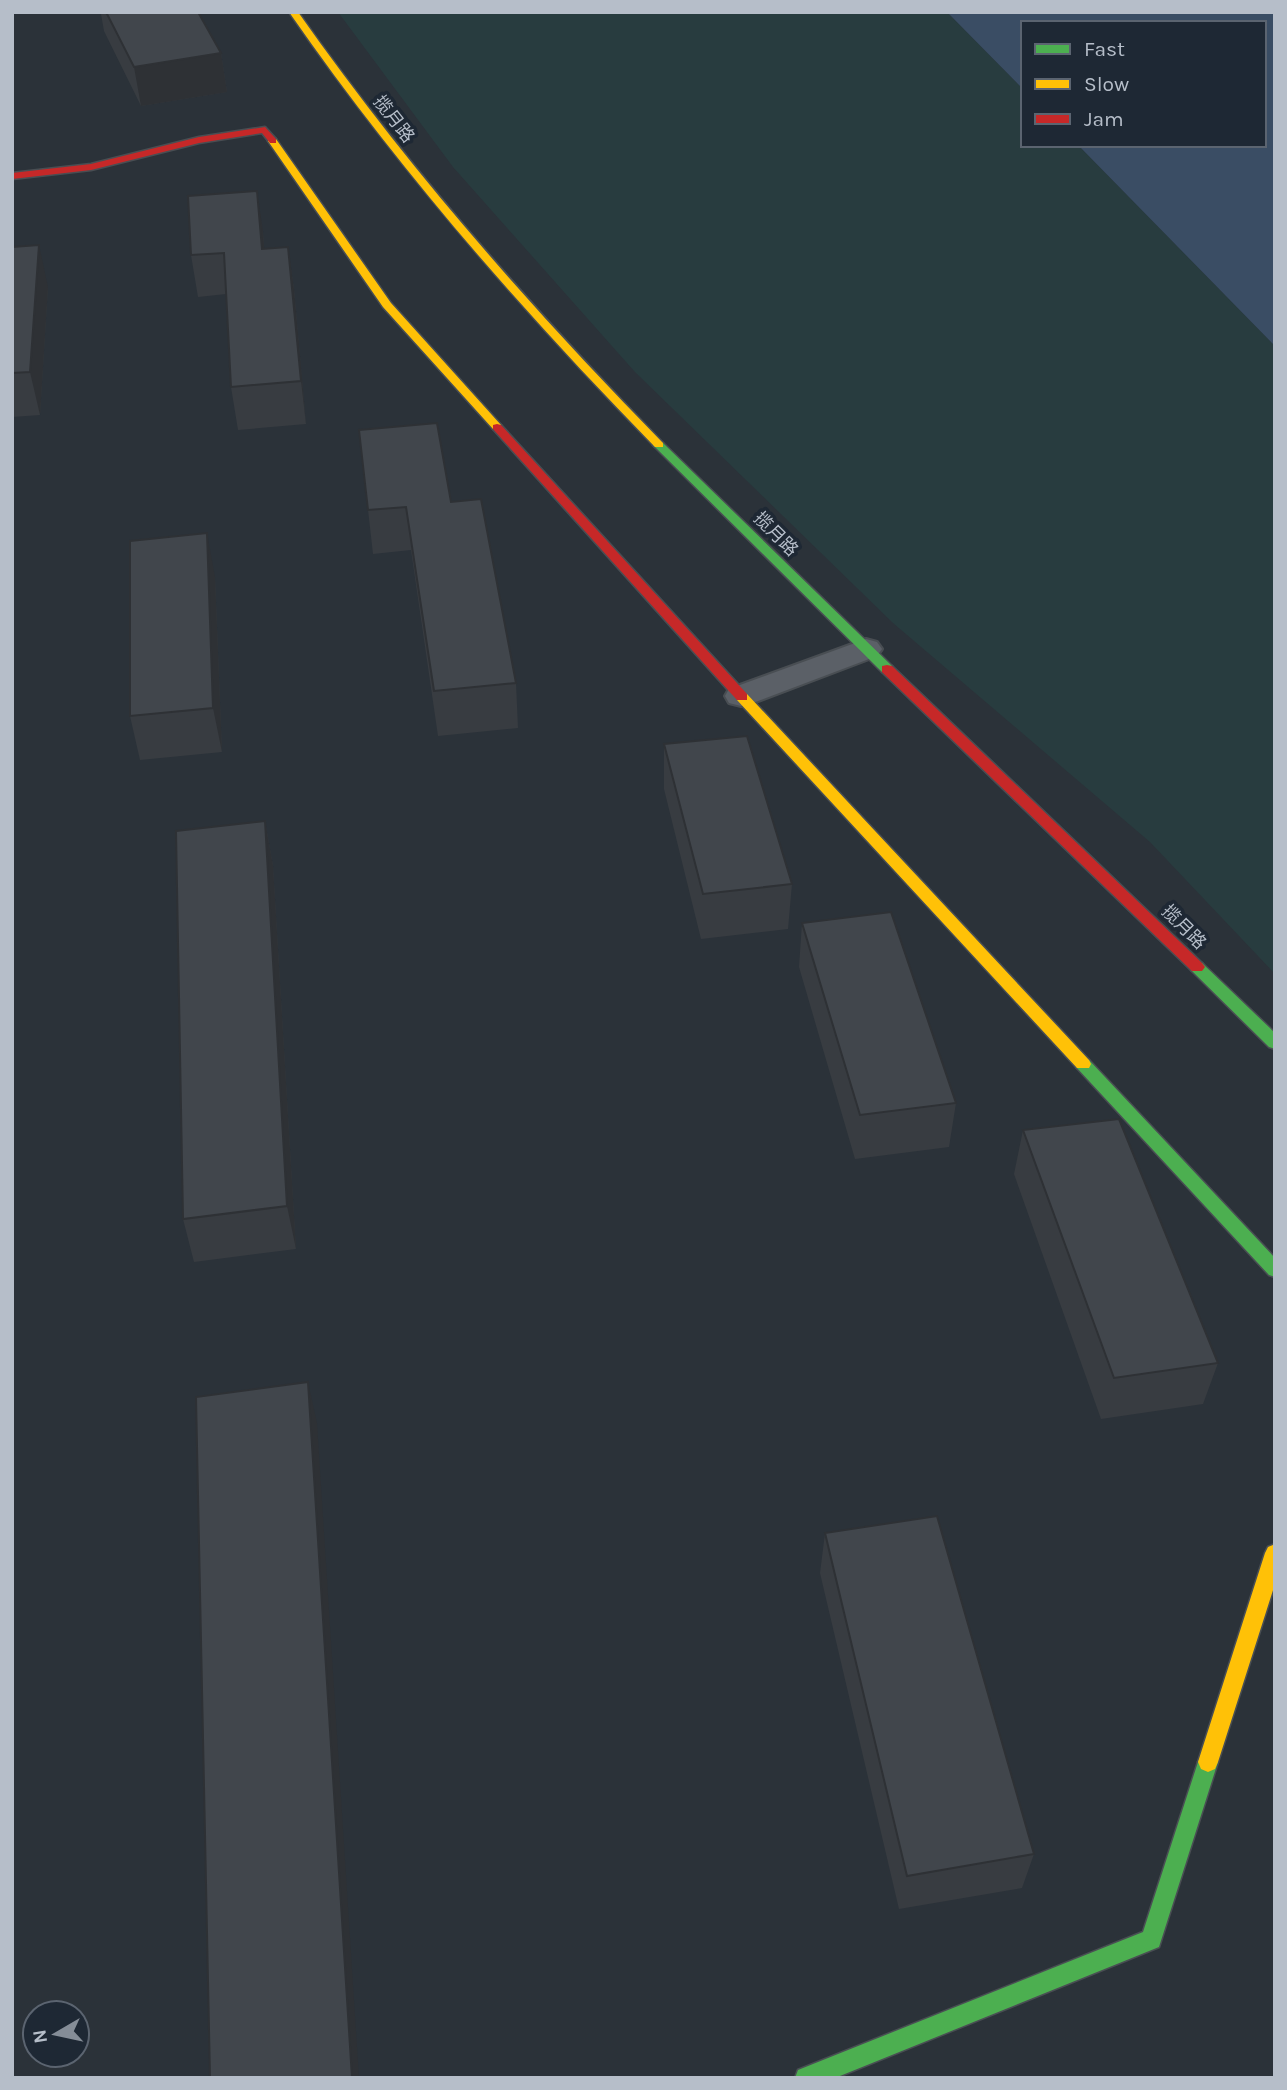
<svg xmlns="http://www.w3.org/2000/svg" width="1287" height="2090" font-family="Karla,'Noto Sans SC',sans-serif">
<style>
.green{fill:#283c3f}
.water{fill:#3a4d64}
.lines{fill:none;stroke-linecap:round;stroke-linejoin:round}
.street-casing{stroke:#494e53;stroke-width:4}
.fast-casing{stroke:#494e53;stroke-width:3}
.slow-casing{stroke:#494e53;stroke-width:3}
.jam-casing{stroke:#494e53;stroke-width:3}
.street{fill:#5b6067;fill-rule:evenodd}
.fast{fill:#4caf50;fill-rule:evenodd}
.slow{fill:#ffc107;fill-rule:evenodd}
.jam{fill:#c62828;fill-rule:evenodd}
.wall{fill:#383c41}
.shaded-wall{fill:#2e3135}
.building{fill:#41464c;stroke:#2e3135;stroke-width:2}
.labels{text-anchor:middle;stroke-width:7;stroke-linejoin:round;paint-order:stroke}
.far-street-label{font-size:18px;fill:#b6bec9;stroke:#1e2834}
</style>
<rect width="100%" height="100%" fill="#2b3239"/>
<path class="green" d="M338,12H947L1023,89V145H1078L1275,346V974L1150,842L893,623L635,372L453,167Z"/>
<path class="water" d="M947,12H1275V346L1078,145H1264V23H1023V89Z"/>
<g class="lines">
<g class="street-casing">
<path id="street" d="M866,639L877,642L882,649L877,656L753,703L741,706L729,703L725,696L729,689Z"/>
</g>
<g class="fast-casing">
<path id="fast" d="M659,441L663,443L892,666V672H882L655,447L653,445Z
M1197,962L1202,963L1275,1033V1049L1269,1047L1192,971L1189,967Z
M1083,1058L1089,1060L1275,1258V1277L1269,1275L1077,1068L1075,1064L1077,1060Z
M1208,1752L1215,1755L1218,1762L1159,1947L835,2078H795L798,2070L1143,1932L1198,1762L1201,1755Z"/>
</g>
<g class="slow-casing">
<path id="slow" d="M289,12H298C407,167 530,307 663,443V447H655C522,311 398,169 289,12Z
M270,139H276L391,303L501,425V429H493L383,307L268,141Z
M742,693L747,694L1089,1060L1091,1064L1089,1068H1077L737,700V694Z
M1275,1544V1584L1218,1762L1215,1769L1208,1772L1201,1769L1198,1762L1265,1553L1268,1547Z"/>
</g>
<g class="jam-casing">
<path id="jam" d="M265,127L276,139V143H270L262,133L199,143L91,170L12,179V173L91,164L199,137Z
M497,424L501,425L747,694V700H737L493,429V425Z
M887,665L892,666L1202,963L1205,967L1202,971H1192L882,672V666Z"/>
</g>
<use href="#street" class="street"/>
<use href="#fast" class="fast"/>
<use href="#slow" class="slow"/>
<use href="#jam" class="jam"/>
</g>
<path class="wall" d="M98,12H198L221,53L227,92L141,106L104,31L101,14H99Z
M263,231L264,249L288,247L294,289L306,424L238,430L231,387L226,294L198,297L191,255Z
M12,247L48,287L40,415L12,417Z
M359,430L451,502L516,683L518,728L438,736L411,550L373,554Z
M215,577L222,752L140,760L130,716Z
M664,744L792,884L788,929L701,939L664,789Z
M265,821L273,866L296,1249L194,1262L183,1219Z
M802,923L956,1103L949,1147L855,1159L799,967Z
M1023,1130L1218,1363L1203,1404L1101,1419L1014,1174Z
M825,1533L1034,1854L1022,1888L899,1909L820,1573Z"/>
<path class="shaded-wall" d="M221,53L227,92L141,106L134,67Z
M257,191L263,231L267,291L262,249Z
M39,245L48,287L40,415L30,372Z
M288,247L294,289L306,424L301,381Z
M207,533L215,577L222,752L213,708Z
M265,821L273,866L296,1249L287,1206Z
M308,1382L317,1423L359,2078H352Z"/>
<path class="building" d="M106,12H198L221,53L134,67Z
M257,191L262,249L288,247L301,381L231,387L224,253L191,255L188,196Z
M39,245L30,372L12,373V247Z
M437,423L451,502L481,499L516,683L434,691L406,507L368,510L359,430Z
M207,533L213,708L130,716V541Z
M747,736L792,884L703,894L664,744Z
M265,821L287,1206L183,1219L176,831Z
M891,912L956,1103L860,1115L802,923Z
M1119,1119L1218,1363L1114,1378L1023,1130Z
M308,1382L352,2078H210L196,1397Z
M937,1516L1034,1854L907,1876L825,1533Z"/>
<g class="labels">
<g class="far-street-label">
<text transform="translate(394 119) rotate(52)" y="6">揽月路</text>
<text transform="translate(776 534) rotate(45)" y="6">揽月路</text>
<text transform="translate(1184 927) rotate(45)" y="6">揽月路</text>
</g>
</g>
<rect width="1287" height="2090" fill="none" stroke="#b6bec9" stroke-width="28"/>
<rect x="1021" y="21" width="245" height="126" fill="#1e2834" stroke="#5b6470" stroke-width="2"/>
<rect x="1035" y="44" width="35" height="10" fill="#4caf50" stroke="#5b6470" stroke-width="2"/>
<text x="1084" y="56" font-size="21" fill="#b6bec9">Fast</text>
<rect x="1035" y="79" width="35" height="10" fill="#ffc107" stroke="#5b6470" stroke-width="2"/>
<text x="1084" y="91" font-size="21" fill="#b6bec9">Slow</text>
<rect x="1035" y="114" width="35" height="10" fill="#c62828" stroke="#5b6470" stroke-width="2"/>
<text x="1084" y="126" font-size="21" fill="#b6bec9">Jam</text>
<g transform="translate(56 2034) rotate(261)"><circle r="33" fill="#1e2834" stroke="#5b6470" stroke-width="2"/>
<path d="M0-5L12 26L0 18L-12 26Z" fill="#858d97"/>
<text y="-10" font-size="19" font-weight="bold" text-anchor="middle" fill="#b6bec9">N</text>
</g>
</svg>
